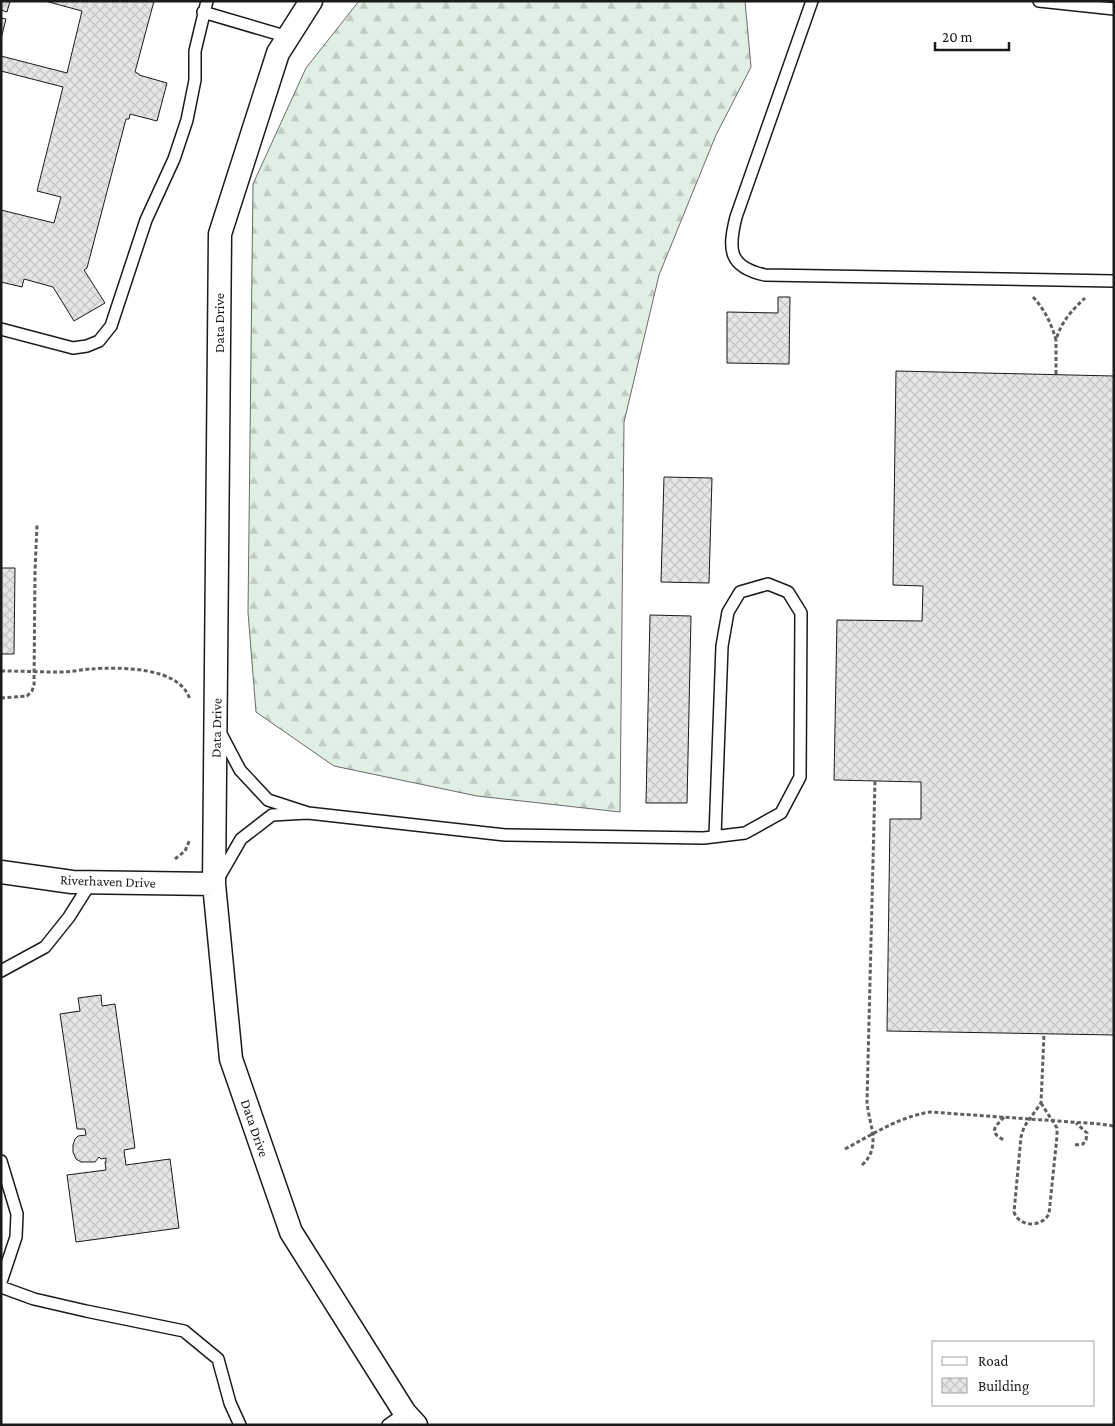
<svg xmlns="http://www.w3.org/2000/svg" width="1115" height="1426" font-family="'Crimson Pro',serif">
<style>
.forest{fill:url(#forest-firs);stroke:#6a6a6a}
.building{fill:url(#building-cross-hatch);stroke:#1a1a1a}
.lines{fill:none;stroke-linecap:round;stroke-linejoin:round}
.service-casing{stroke:#1a1a1a;stroke-width:14}
.minor-casing{stroke:#1a1a1a;stroke-width:25}
.path{stroke:#5f5f5f;stroke-width:3;stroke-dasharray:4 2.5;stroke-linecap:butt}
.service{stroke:#fff;stroke-width:11}
.minor{stroke:#fff;stroke-width:22}
.labels{text-anchor:middle;stroke-width:4;stroke-linejoin:round;paint-order:stroke}
.street-label{font-size:14px;fill:#1a1a1a;stroke:#fff}
</style>
<defs>
<pattern id="forest-firs" width="22" height="20" patternUnits="userSpaceOnUse" patternTransform="scale(1.25)"><rect width="22" height="20" fill="#e0efe3"/><path d="M5 1l3.5 6h-7zM16 11l3.5 6h-7z" fill="#c0ccc2"/></pattern>
<pattern id="building-cross-hatch" width="8" height="8" patternUnits="userSpaceOnUse" patternTransform="scale(1.25)"><rect width="8" height="8" fill="#e6e6e6"/><path d="M0 0l8 8M0 8l8-8" fill="none" stroke="#c5c5c5"/></pattern>
</defs>
<rect width="100%" height="100%" fill="#fff"/>
<path class="forest" d="M359,1H745L751,67L716,135L659,275L624,422L620,812L477,796L334,766L256,712L248,612L253,184L306,68Z"/>
<path class="building" d="M1,1H10L7,12L1,10Z
M45,1H154L135,72L139,74V75L167,83L157,121L130,114L129,119H126L87,268L84,270L105,303L74,321L53,287L24,279L22,287L1,282V210L54,223L61,197L37,191L63,87L1,71V56L67,73L82,11Z
M1,18L6,19L1,39Z
M778,297H790L789,364L727,363V312L778,313Z
M896,371L1114,376V1035L887,1031L890,819H921V782L834,780L837,620L922,621L923,586L893,585Z
M664,477L712,478L709,583L661,582Z
M1,568H15L14,654H1Z
M650,615L691,616L687,803H646Z
M101,995L102,1006L115,1004L135,1148L124,1150L126,1165L170,1159L179,1228L76,1242L67,1175L106,1170L105,1162H106V1158L101,1159L99,1157L95,1162H81L76,1159L73,1152V1145L75,1139L78,1136L86,1135L85,1129H77L60,1014L80,1011L78,998Z"/>
<g class="lines">
<g class="service-casing">
<path id="service" d="M812,1L736,217C728,249 728,267 765,275L1114,281
M1039,1L1114,9
M203,12L288,37
M1,329L73,348L87,346L99,341L111,326L146,220L174,159L187,120L195,80V51L207,1
M308,813L505,835L704,838L745,833L781,813L800,777L801,613L788,592L768,584L740,592L728,612L722,646L715,836
M218,879L241,839L272,815L308,813L268,800L240,770L220,732
M1,971L45,947L69,917L91,882
M1,1161L17,1214L16,1237L1,1282
M1,1287L34,1299L86,1311L184,1331L218,1359L230,1403L240,1425
M388,1425L405,1413"/>
</g>
<g class="minor-casing">
<path id="minor" d="M311,1L278,53L220,234L214,884L231,1059L291,1232L405,1413L416,1425
M1,872L72,882L214,884"/>
</g>
<path class="path" d="M1033,297C1045,310 1051,323 1056,340C1061,322 1072,310 1085,298
M1056,374V340
M1,671C21,671 40,672 59,672C70,672 80,670 90,669C118,667 181,666 190,700
M1,698L27,696L32,691L34,685L35,571L37,525
M175,859L185,851L190,839
M1041,1103L1057,1128V1136L1049,1214C1041,1228 1019,1227 1014,1212L1021,1137L1024,1127L1041,1103L1044,1034
M1004,1117C995,1127 988,1132 1004,1140
M1075,1145L1083,1144L1086,1140L1087,1133L1076,1123
M845,1149C873,1134 899,1117 930,1112L1100,1124L1114,1126
M862,1165C882,1147 869,1125 867,1102L875,781"/>
<use href="#service" class="service"/>
<use href="#minor" class="minor"/>
</g>
<g class="labels">
<g class="street-label">
<text transform="translate(219 323) rotate(-90)" y="5">Data Drive</text>
<text transform="translate(216 728) rotate(-89)" y="5">Data Drive</text>
<text transform="translate(108 881) rotate(2)" y="5">Riverhaven Drive</text>
<text transform="translate(255 1128) rotate(71)" y="5">Data Drive</text>
</g>
</g>
<rect width="1115" height="1426" fill="none" stroke="#1a1a1a" stroke-width="5"/>
<rect x="932" y="1341" width="162" height="65" fill="#ffffff" stroke="#a3a3a3"/>
<rect x="942" y="1357" width="25" height="8" fill="#ffffff" stroke="#a3a3a3"/>
<text x="978" y="1366" font-size="15" fill="#1a1a1a">Road</text>
<rect x="942" y="1378" width="25" height="15" fill="url(#building-cross-hatch)" stroke="#a3a3a3"/>
<text x="978" y="1391" font-size="15" fill="#1a1a1a">Building</text>
<path d="M935 42v8h74v-8" fill="none" stroke="#1a1a1a" stroke-width="2.5"/>
<text x="942" y="42" font-size="15" fill="#1a1a1a" stroke="#ffffff" stroke-width="4" paint-order="stroke">20 m</text>
</svg>
